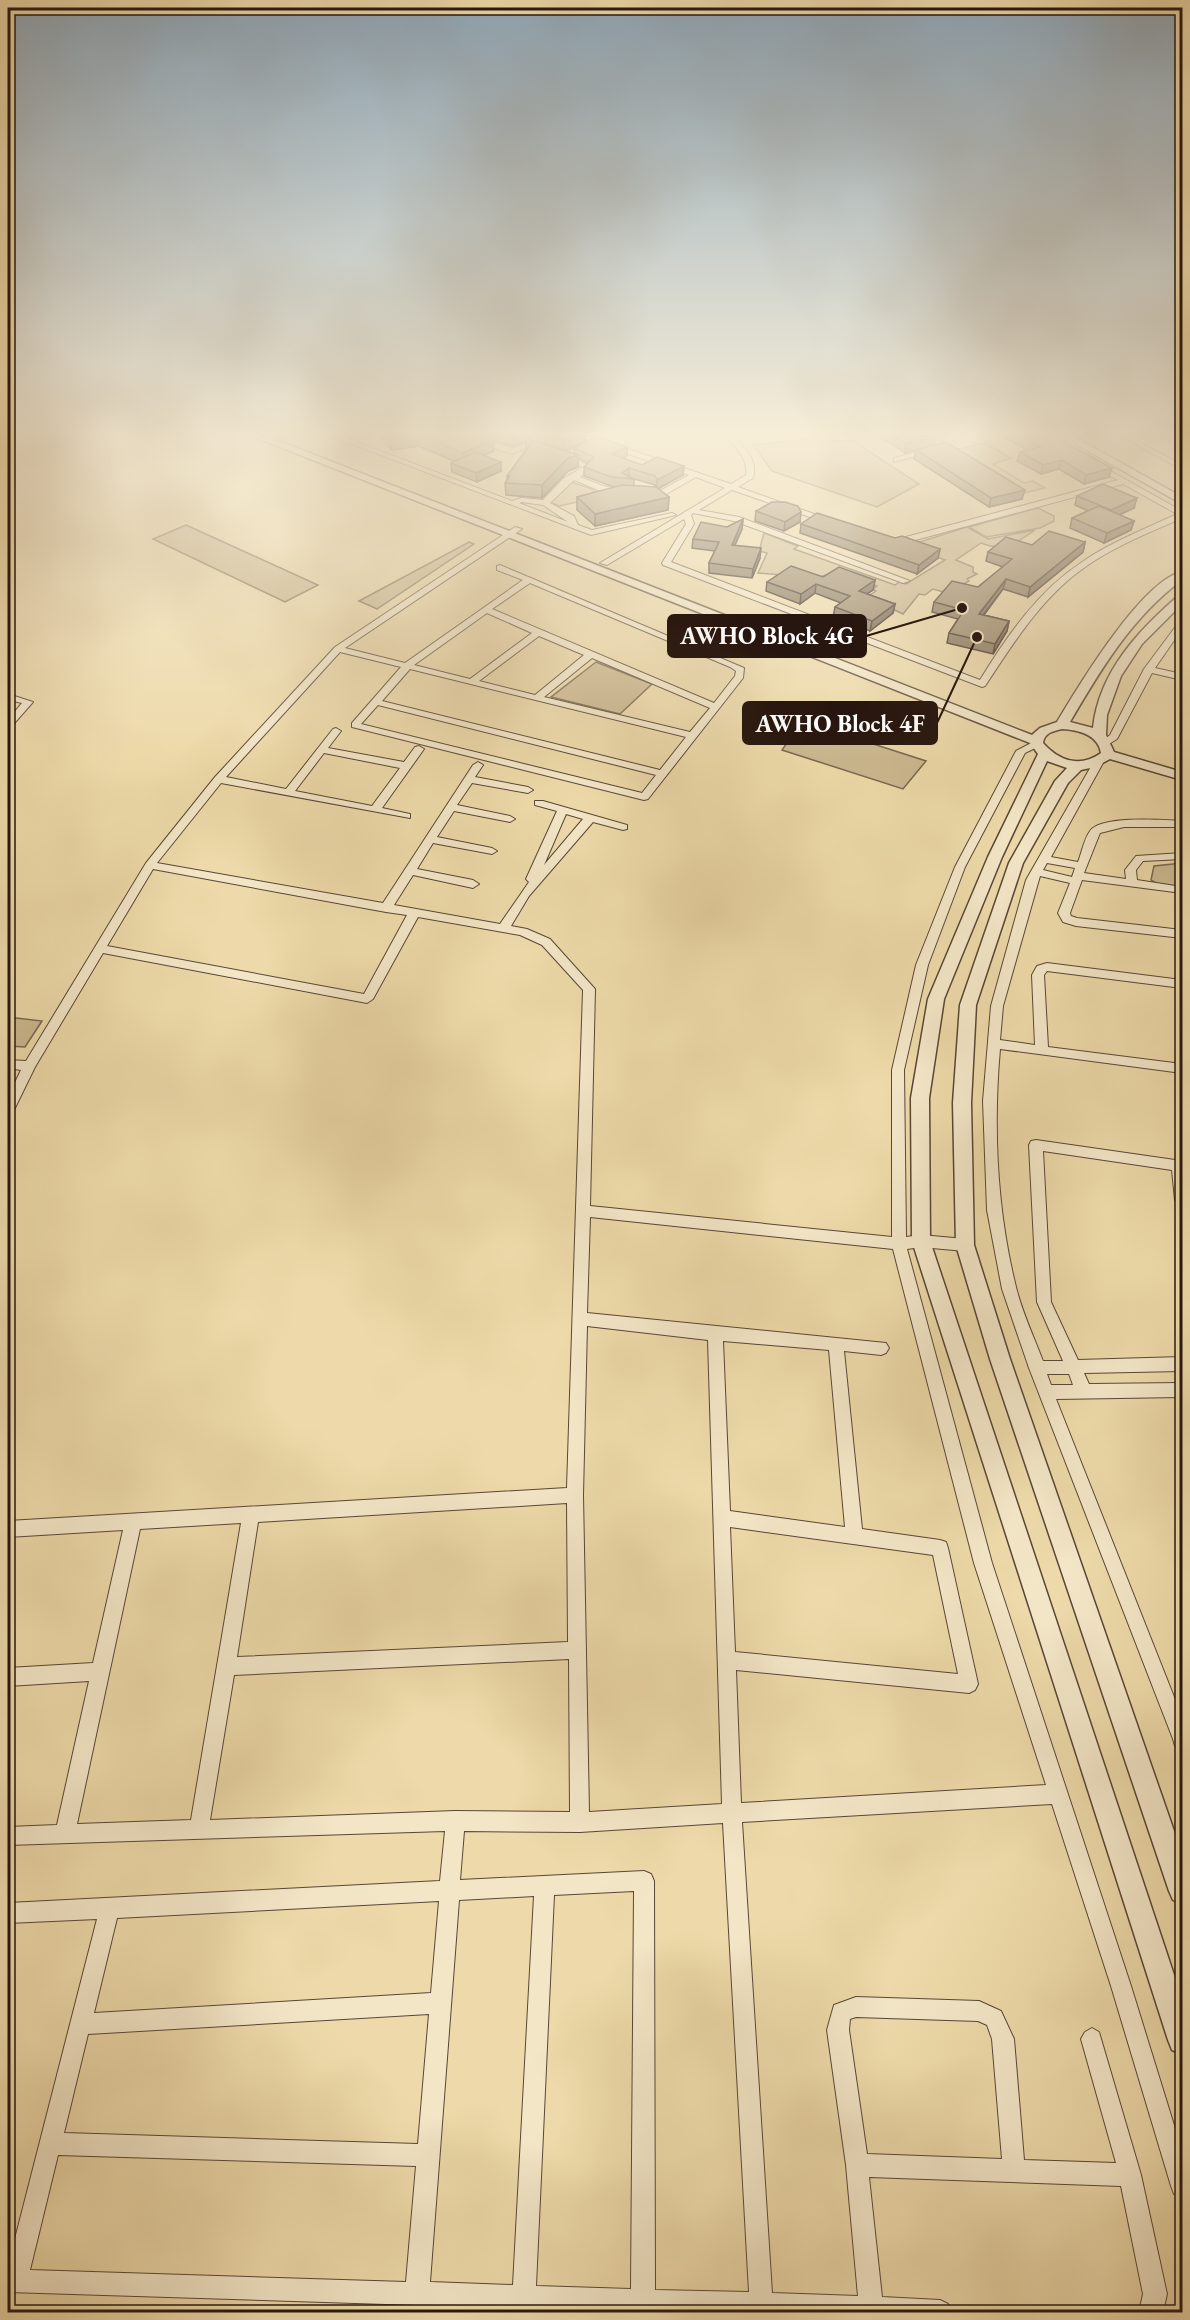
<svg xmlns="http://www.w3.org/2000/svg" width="1190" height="2320" font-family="'EB Garamond',serif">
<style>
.green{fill:#cbb88f;stroke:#79674f;stroke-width:1.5}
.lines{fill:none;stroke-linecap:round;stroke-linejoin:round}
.minor-casing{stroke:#584736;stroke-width:2}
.tertiary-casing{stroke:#584736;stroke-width:3}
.minor{fill:#f3e6c7;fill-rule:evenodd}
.tertiary{fill:#f3e6c7;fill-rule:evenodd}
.wall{fill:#7a6a52;stroke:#27160f;stroke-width:1.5;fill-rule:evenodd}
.shaded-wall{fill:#635642;stroke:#27160f;stroke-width:1.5}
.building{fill:#8e7b5f;stroke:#27160f;stroke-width:1.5}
.leader{fill:none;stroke:#27160f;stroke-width:2}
.callout-dot{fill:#27160f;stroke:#f3e6c7;stroke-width:2}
.callout{fill:#27160f;stroke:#27160f;stroke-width:2}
.callout-label{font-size:24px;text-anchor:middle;font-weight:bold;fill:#fff}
</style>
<rect width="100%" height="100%" fill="#edd9a9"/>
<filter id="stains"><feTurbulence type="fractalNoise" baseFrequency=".00333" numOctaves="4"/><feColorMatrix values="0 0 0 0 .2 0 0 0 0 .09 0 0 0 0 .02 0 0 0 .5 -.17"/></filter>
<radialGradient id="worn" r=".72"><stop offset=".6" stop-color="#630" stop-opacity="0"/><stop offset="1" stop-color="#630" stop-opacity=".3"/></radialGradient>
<path class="green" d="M800,440L853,441L919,484L877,507L772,471L753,445Z
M985,443L1011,458L993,464L1024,483L1033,481L1045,488L1016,495L946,452Z
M571,482L595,490L592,492L596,498L559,506L550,502Z
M1038,508L1054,516V521L1040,528L986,537L969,527Z
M186,525L318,585L285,602L153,539Z
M967,527L988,539L1035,530C1017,543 1003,552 981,543L956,560L973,567V572L977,574L967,579L969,581L947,593L933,589L925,595L919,594L903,614L867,597L876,591L873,589L877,586L839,572L814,578L758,573L767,553L759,551L764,533L798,546L794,549L895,585L899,582L906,584L945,560L907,546Z
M469,542L474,544L377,609L359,601Z
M596,662L652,684L620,714L551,697Z
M802,721L926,761L903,789L782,750Z
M1182,863V888L1159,885L1151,880L1154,866Z
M8,1017L42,1021L25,1047L8,1046Z"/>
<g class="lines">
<g class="minor-casing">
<path id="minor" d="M331,436H341L512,501L521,498L543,500L564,478L583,467L559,457L590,441L580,436H590L731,484L746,475C748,457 736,449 726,436H733C745,448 758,460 753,478L738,487L834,521L827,523L732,490L699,510L739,517L910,581L903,583L734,521L693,513L691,515L694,524L671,562L980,680C1007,636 1038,591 1082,562C1111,542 1145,529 1177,514L1123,484L897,545H891V541L1118,480L1093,467L1092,465L1096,463L1182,511V518C1151,532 1117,545 1088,565C1043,595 1015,641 985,686L982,687L663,565L662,563L686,524L684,519L607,565L600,563L725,488L696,477L661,497H655L644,491L648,489L658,492L689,475L594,442V445L569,457L592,467L580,477L603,486L626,491V495L598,490L574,480L550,503L574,516L578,525L592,530L672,513L676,515L591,535ZM522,502L543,505L568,522L519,503Z
M360,436H375L372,438Z
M483,436H493L487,440L512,449L528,442L546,449L542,451L528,447L512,454L477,442V438Z
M924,436H932L949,447L894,462V458L939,446Z
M1121,436H1130L1138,441L1158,436H1171L1143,444L1182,465V470Z
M515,527L522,529L345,648L405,663L523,580L497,570V566L500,565L744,668L743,678L648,799L644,800L352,727V723L401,667L340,652L226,777L286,789L333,729L336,728L341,731L328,748L404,762L415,747L419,746L424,749L382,808L410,814V818L221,783L157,863L383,903L473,765L478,762L483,765L475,777L528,787L533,790L528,793L472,783L457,805L510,816L515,819L510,822L454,811L437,837L492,848L497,851L492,854L433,843L417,869L473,880L479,884L473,888L413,875L394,905L500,924L529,882L526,879L557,811L535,805V801H543L627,825V829L623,830L593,822L529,896L511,926L527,929L550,939L595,989L590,1206L892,1237V1070L916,965L955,867L1016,751L1033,742H1039V746L1025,753L965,867L928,965L904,1070L906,1237L921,1235L965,1239L970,1241L972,1245L970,1249L965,1251L921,1247L907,1249L992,1563L1131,1986L1182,2151V2197L1174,2194L1171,2186L1111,1986L1052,1804L742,1822L772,2293L858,2296L846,2165L827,2030L834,2005L856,1997L979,2001L1001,2011L1014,2039L1024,2160L1116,2163L1081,2039L1085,2032L1092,2028L1099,2032L1141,2175L1167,2294L1163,2312H1139L1143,2294L1121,2186L869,2177L882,2297L940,2300L948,2304L952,2312H640L8,2292V2266L97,1919L8,1923V1903L440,1881L445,1831L8,1845V1827L57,1825L89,1681L8,1686V1668L93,1663L123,1530L8,1537V1521L567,1488L583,990L542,945L520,935L418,917L373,999L367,1003L103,953L35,1067L13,1112L8,1114V1097L21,1070L8,1068V1060L26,1061L146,863L215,777L335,647ZM530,583L730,667L736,671L735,676L714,703L492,609ZM487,613L532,633L470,679L414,665ZM539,636L584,655L535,695L479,681ZM592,658L710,708L690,732L544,697ZM410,669L686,737L660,770L382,701ZM378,705L656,775L642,793L361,724ZM324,753L400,768L372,806L295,791ZM566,814L583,819L544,865ZM153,869L386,912L407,915L364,994L107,946ZM590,1217L893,1249L974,1563L1046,1785L741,1803L736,1670L969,1693L975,1690L978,1684L948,1548L946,1542L940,1540L862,1529L844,1351L881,1355L886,1353L889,1348L886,1343L587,1313ZM587,1326L708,1340L722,1804L589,1812L583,1495ZM723,1341L829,1350L845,1527L730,1511ZM567,1503L568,1642L237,1657L258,1522ZM241,1523L191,1820L77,1824L140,1529ZM730,1527L933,1555L958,1674L735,1652ZM569,1659L570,1812L455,1811L210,1820L234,1675ZM723,1823L749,2292L655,2290L654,1881L651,1874L644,1871L460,1880L464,1831L580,1832ZM634,1891L631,2289L536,2286L554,1895ZM534,1896L513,2285L430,2282L459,1900ZM439,1901L431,1993L94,2013L117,1918ZM429,2014L418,2144L64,2133L88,2034ZM856,2017L978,2021L987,2025L992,2039L1002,2159L867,2154L849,2030L850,2019ZM58,2155L416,2166L406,2282L30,2270Z
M1182,621V629L1155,668L1182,674V680L1152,673L1117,739L1109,744H1103L1101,742L1110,735L1144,669L1179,622Z
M8,694L33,702L11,727L8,728V720L22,703L8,700Z
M1098,760L1103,763L1051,857L1078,862C1082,852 1084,839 1090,831C1101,815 1164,820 1182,821V827H1124L1100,833L1084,873L1126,879L1125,870L1136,856L1182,853V859L1143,861L1136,870L1137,880L1182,887V893L1082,880L1070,913L1071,916L1077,918L1182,930V938L1076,926L1063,922L1058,913L1070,883L1040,876L1003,1006L1000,1040L1035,1045L1032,975L1037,966L1047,963L1182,980V988L1047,971L1044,975L1048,1047L1182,1064V1073L1000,1049C993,1129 997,1210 1016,1287C1022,1312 1034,1337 1043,1361H1063L1037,1302L1029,1145L1031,1141L1036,1140L1182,1161V1206L1177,1204L1175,1200L1172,1170L1043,1151L1051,1302L1078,1360L1182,1357V1371L1084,1373L1089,1384L1182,1383V1397L1056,1399L1182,1717V1748L1175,1746L1173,1739L1029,1368L1002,1289L987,1210L983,1101L991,1006L1026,880L1093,763ZM1047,863L1075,868L1072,877L1043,870ZM1047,1374H1069L1073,1385H1051Z"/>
</g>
<g class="tertiary-casing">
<path id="tertiary" d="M252,436H266L1032,735L1040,728L1057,722C1078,687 1142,580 1182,572V580C1132,617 1101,669 1070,722L1093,728C1099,672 1138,631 1178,596L1182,595V604L1142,644L1121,676L1107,715L1106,735L1114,752L1182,772V780L1110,759L1095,767L1081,770L1068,783L1023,863L976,1005L971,1103L974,1245L1010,1359L1182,1854V1904L1173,1900L1169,1891L990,1359L956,1245L953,1103L960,1005L1009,863L1055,781L1067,768L1047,761L1002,857L944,999L929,1098L930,1241L1182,1999V2054L1172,2050L1168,2040L912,1241L911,1098L928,999L988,857L1038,754L1030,743ZM1062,729C1078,730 1098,734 1101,753C1080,768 1059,761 1043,743C1044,733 1053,731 1062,729Z
M1061,436H1073L1182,497V504Z"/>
</g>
<use href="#minor" class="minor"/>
<use href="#tertiary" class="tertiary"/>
</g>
<path class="wall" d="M379,436H485L492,439V436H585V441L564,451L574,454V448L627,447V456L622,458L642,465L684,466L683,475L658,489L669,497L668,510L595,526L577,510V497L617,487L611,486L584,476V467L588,463L578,458V467L568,471L542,498L506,495L505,483L507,480V476L526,450V441L514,446L507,445L493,440L494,451L484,455L501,471L477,482L452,472L451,463L454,461L418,446L392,450ZM631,478L655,485L656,487L634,486V479Z
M879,436H935L934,445L1022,499L989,507L914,459L916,450L905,453Z
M1002,436H1053L1109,477L1084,484L1059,469L1041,474L1017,461L1020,452L1027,450Z
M1077,496L1134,508L1119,515L1134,521L1131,530L1104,543L1070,528L1072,518L1088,511L1075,505Z
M756,511L800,522L784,531L755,521Z
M743,519L742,529L735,545L760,558L752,578L709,573V563L715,551L692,548L693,539L727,527Z
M801,524L895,538L940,549L938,558L917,574L800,533Z
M1085,542L1083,552L1028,597L1003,589L984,615L1009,621L1007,631L993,654L947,643L949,633L958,619L932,612L934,602L978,587L1003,567L986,561L988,552L1032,545Z
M875,580L873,590L867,594L895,604L893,613L870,631L833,617L835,607L841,603L815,593L800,604L766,591L767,582Z"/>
<path class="shaded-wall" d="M408,436H417L418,446L392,450L390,439Z
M513,436H529V439L526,438V441L514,446Z
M571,436H585V441L563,452V440Z
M935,436L934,445L905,453L906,444Z
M493,439L494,451L463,465V453Z
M627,447V456L612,463V454Z
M578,455V467L568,471L542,498V485L568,458Z
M1062,460L1059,469L1041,474L1043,465Z
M501,462V471L477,482L476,473Z
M684,466L683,475L657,489V480Z
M629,468V477L622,473Z
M1112,468L1109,477L1084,484L1086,475Z
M1025,490L1022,499L989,507L991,498Z
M669,497L668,510L595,526V514Z
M1137,498L1134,508L1108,520L1111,510Z
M801,512L800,522L784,531L785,522Z
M743,519L742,529L731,554L732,545Z
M1134,521L1131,530L1104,543L1107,533Z
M1085,542L1083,552L1028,597L1030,587Z
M761,548L760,558L752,578L753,569Z
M940,549L938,558L917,574L919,565Z
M1006,579L1003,589L977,623L979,614Z
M875,580L873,590L857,600L859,591Z
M816,584L815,593L800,604L801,594Z
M895,604L893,613L870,631L872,621Z
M1009,621L1007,631L993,654L995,644Z"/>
<path class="building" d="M388,436H408L390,439Z
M421,436H485L493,439L463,453Z
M551,436H571L563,440Z
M597,436L627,447L612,454L642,465L657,457L684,466L657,480L655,476L629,468L622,473L634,479L611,477L584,467L594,457L574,448Z
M894,436H935L906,444Z
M1020,436H1053L1112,468L1086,475L1062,460L1043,465L1020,452L1040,447Z
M526,438L578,455L568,458L542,485L505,483L510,476H507L533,441Z
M946,442L1025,490L991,498L916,450Z
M475,452L501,462L476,473L451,463Z
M1103,484L1137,498L1111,510L1077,496Z
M622,485L656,487L669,497L595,514L577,497Z
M772,502H785L798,506L801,512L785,522L756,511Z
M1099,506L1134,521L1107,533L1072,518Z
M817,513L895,538L902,536L940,549L919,565L801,524Z
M743,519L732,545L761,548L753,569L709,563L719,542L693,539L701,522L727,527Z
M1049,531L1085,542L1030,587L1006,579L979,614L1009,621L995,644L949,633L964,610L934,602L952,581L978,587L1012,559L988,552L1006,537L1032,545Z
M791,566L823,577L839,567L875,580L859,591L895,604L872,621L835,607L850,596L816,584L801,594L767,582Z"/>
<linearGradient id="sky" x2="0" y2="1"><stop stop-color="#8fa8ba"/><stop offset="0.57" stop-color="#f7eed8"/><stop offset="1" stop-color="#f7eed8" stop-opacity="0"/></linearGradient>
<rect width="1190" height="761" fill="url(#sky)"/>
<path class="leader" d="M962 608L866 636M977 637L937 723"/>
<g class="callout-dot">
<circle cx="962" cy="608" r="6"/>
<circle cx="977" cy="637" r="6"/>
</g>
<g class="callout">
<rect x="668" y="615" width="198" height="42" rx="6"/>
<rect x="743" y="702" width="194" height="42" rx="6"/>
</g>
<g class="callout-label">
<text x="767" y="644">AWHO Block 4G</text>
<text x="840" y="732">AWHO Block 4F</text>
</g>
<rect width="1190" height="2320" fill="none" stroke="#edd9a9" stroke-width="30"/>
<rect x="9" y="9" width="1172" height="2302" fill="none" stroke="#27160f" stroke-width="3"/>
<rect x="15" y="15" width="1160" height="2290" fill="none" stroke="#27160f" stroke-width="1.5"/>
<rect width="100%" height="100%" filter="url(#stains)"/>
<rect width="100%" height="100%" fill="url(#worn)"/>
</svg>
